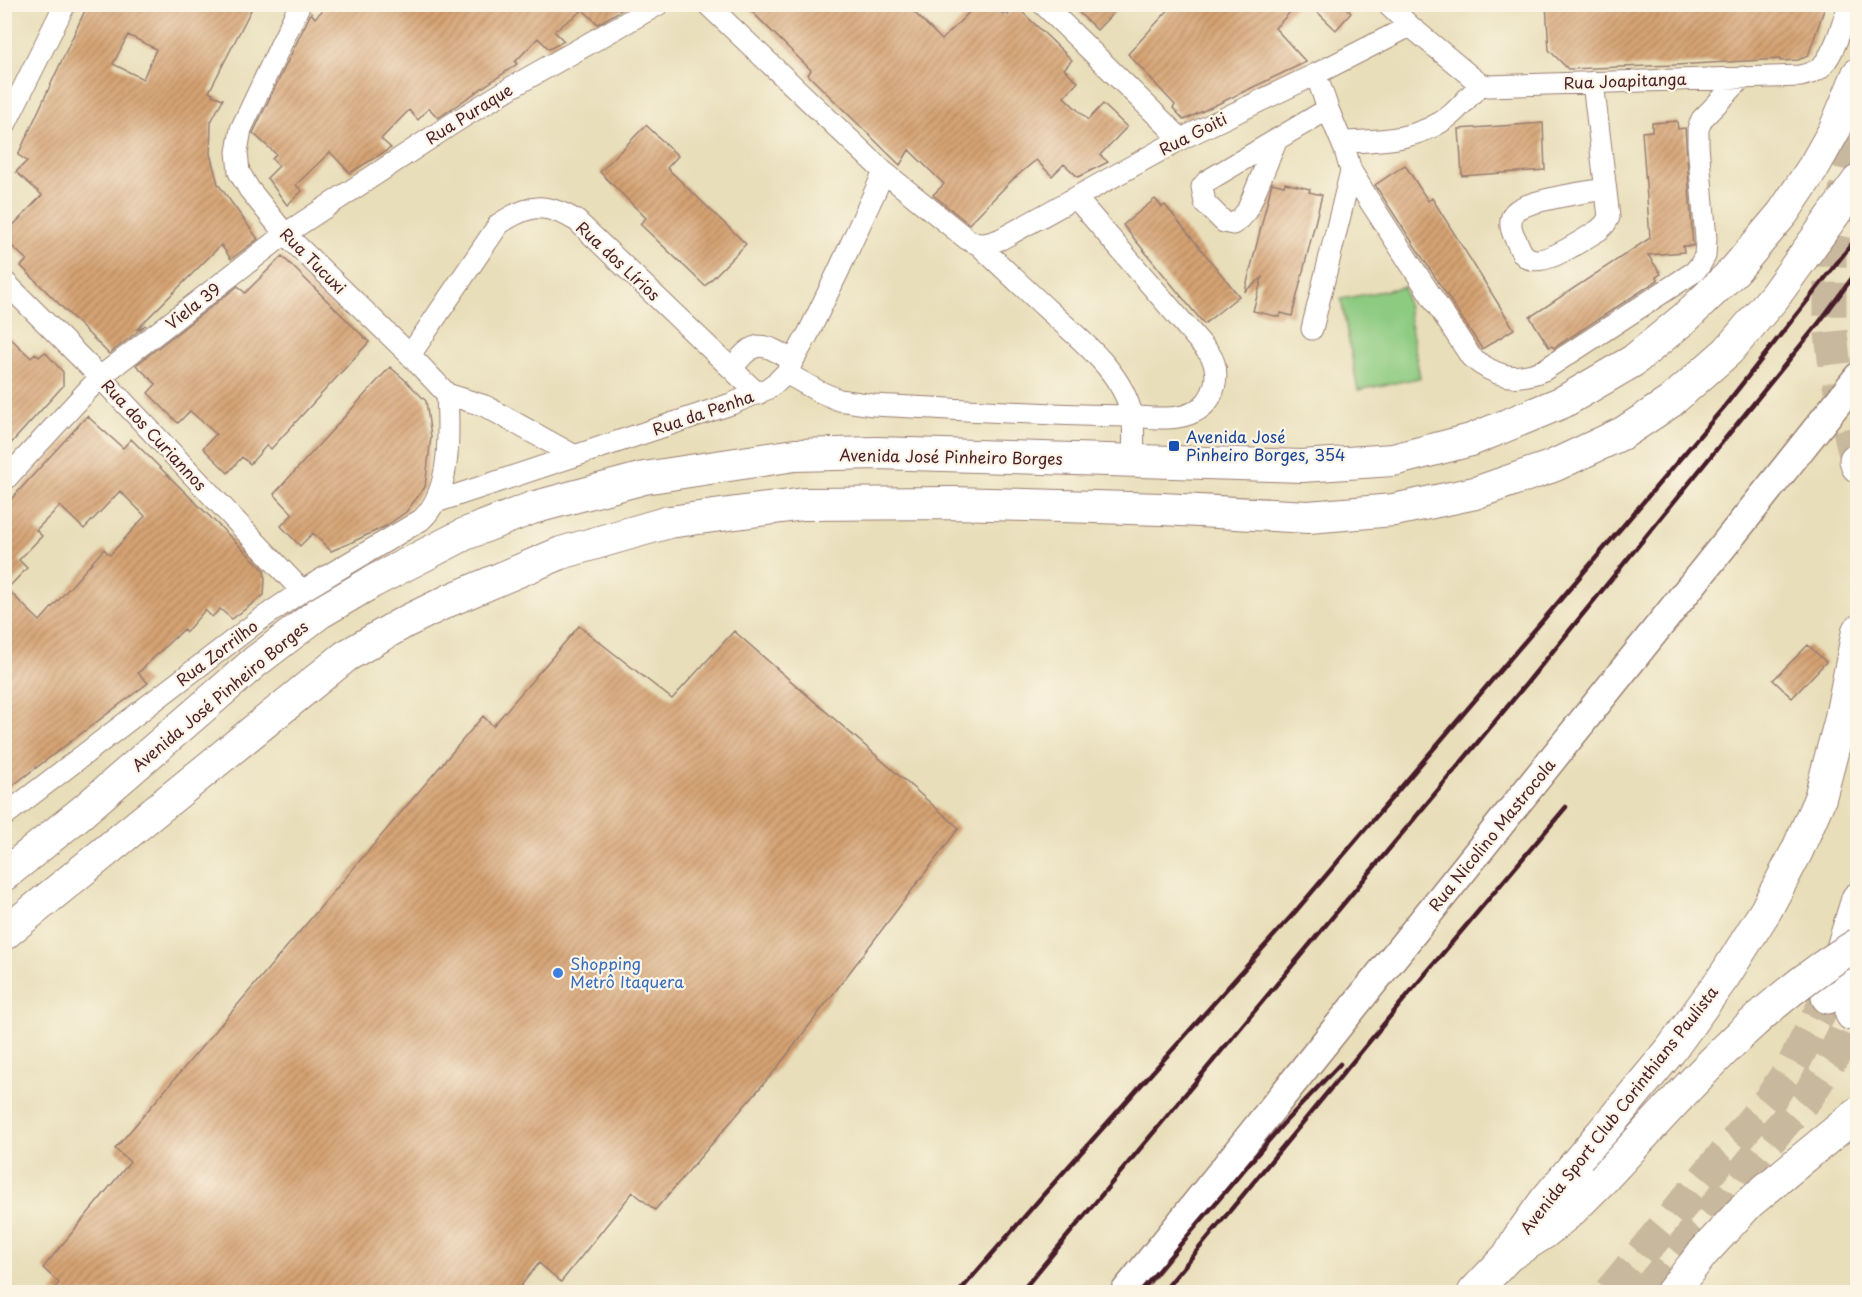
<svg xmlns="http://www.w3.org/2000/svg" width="1862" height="1297" font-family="'Playpen Sans',sans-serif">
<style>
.garden{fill:#8dcb81;stroke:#6c7556;stroke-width:1.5}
.building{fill:url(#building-hatch);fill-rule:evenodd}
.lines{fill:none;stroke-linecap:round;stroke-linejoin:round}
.highway-tunnel{stroke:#c8b89d;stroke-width:33;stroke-dasharray:33 16;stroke-linecap:butt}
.street-casing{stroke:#997e72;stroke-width:23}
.secondary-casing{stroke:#997e72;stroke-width:31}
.primary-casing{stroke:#997e72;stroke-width:34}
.highway-casing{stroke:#997e72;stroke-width:35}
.street{stroke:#fff;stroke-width:21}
.secondary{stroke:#fff;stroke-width:28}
.primary{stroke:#fff;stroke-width:32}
.highway{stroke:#fff;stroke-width:33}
.rail{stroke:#4a1f2b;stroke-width:4.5}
.primary-bridge-casing{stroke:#997e72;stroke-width:34;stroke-linecap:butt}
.primary-bridge{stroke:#fff;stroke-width:32}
.transit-dot{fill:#1a4fb4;stroke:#fcf5e5;stroke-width:2}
.shop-dot{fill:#3f7fe0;stroke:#fcf5e5;stroke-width:2}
.labels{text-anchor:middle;stroke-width:4.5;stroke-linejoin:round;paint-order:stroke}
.street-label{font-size:16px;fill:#4a1f2b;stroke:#fcf5e5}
.transit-label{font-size:16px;fill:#164399;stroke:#fcf5e5;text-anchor:start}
.shop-label{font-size:16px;fill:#366cbe;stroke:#fcf5e5;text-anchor:start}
</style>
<defs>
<pattern id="building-hatch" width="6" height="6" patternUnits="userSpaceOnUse" patternTransform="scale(1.5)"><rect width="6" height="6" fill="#d5a373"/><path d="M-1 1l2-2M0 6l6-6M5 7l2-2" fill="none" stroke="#af845f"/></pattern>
</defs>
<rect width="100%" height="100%" fill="#fcf5e5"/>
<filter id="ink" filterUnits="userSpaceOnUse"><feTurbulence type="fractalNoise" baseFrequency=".0167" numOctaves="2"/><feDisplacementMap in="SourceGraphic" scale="12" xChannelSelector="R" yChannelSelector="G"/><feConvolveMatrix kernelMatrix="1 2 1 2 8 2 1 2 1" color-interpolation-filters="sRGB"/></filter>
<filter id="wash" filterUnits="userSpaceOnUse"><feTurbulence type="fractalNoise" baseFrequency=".008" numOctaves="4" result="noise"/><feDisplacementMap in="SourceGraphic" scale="24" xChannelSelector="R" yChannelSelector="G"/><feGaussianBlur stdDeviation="1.35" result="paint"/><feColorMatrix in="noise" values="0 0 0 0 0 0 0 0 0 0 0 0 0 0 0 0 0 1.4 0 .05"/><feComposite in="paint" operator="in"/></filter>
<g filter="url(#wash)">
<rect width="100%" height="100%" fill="#e8deb9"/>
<path class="garden" d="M1404,287L1420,378L1358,390L1341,299Z"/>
<g id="blocks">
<path class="building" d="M88,4H254L209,92L213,93L212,95L223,99L211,122L210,154L218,184L258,239L231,259L221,245L136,330L146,325L109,354L21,266L27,260L4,239V235L42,195L16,172L27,161L18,155ZM128,35L156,49L143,79L113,64Z
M329,4H631L598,24L583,10L554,31L564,41L549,49L538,38L515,62L517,64L438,118L429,108L418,120L409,110L381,139L391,148L350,173L330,152L296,185L302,191L287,205L267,178L279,166L272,159L276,154L253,133L311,13L315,18Z
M744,4H906L942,40L977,4H984L991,11L996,7L1004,15L1007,13L1008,15L1016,6L1072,60L1064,69L1078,82L1064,97L1088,120L1103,104L1127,127L1100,155L1108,162L1078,177L1064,164L1052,176L1036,160L1011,181L969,224L933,195L944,184L909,150L900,165L808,75L811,70Z
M1070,4H1122L1097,30Z
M1174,4H1298L1275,28L1306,62L1184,120L1173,108L1175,105L1128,54Z
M1309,4H1342L1351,13L1336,30Z
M1546,4H1826L1808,56L1798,60L1780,61V59L1675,65L1568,69L1549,50Z
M1677,121L1678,129L1685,128L1693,246H1683L1684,252L1648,255L1661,274L1656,277L1658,280L1554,348L1552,346L1549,347L1530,317L1650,238L1642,132L1652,131V123Z
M1543,123L1545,170L1462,176L1459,129Z
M646,125L678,156L667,168L746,244L705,286L640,224L646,218L600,172Z
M1405,165L1428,201L1432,198L1514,329L1482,349L1375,185Z
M1272,183L1284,186L1285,183L1310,189L1309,192L1322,195L1292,316L1281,313L1280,317L1253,311L1262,278L1245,291Z
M1155,199L1162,207L1165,205L1239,296L1204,324L1123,225Z
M282,256L369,342L271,449L267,445L250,464L242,457L228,473L203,448L216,434L190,411L178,423L148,393L156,384L136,365L238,286L245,293Z
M4,332L31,358L35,353L39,357L45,352L63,372V386L4,451Z
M390,367L405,380L426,401L431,437L425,487L406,512L386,526L348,544L331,551L313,533L300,546L281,526L293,514L274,494Z
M87,416L123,448L131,439L264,570L265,579L264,595L232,619L220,609L212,617L205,610L186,632L184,629L175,638V637L138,673L148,683L4,792V507ZM120,491L145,516L110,555L104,549L40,621L7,589L27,568L19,560L42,536L36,530L60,506L84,529Z
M579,626L672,699L734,631L959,828L777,1068L655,1210L633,1192L561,1282L539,1263L515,1293H51L59,1283L43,1268L130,1162L115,1149L483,716L493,726Z
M1808,645L1826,662L1792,698L1773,680Z"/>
</g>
</g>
<g filter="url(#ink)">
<use href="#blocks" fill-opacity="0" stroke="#997e72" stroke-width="1.5"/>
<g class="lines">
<path class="highway-tunnel" d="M1856,460L1835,367L1830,325V254L1858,136
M1610,1292L1771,1098L1794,1063L1828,997
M1646,1292L1777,1131L1808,1096L1835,1053L1852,1014"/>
<g class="street-casing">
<path id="street" d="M707,4L884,172L967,239C979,247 988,244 1001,239L1181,139L1316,74L1410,26
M1043,4L1181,139
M1387,4L1410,26L1474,79L1481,84L1489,86L1800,76C1808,74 1817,72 1822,66C1835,52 1843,23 1849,4
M1316,74L1328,109L1345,150L1351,171L1367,197L1471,357C1496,377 1514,382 1544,370L1694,272L1700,265L1705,256L1706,239L1698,145V129L1702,119L1743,77
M1593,82L1609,217L1605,224L1599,230C1583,239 1540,272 1524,255C1520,251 1518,243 1515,238C1511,230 1508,220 1515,212C1526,200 1588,192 1605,189
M4,127L65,4
M1277,139L1247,211L1240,219L1233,224L1224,222L1205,203L1202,187L1207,181L1328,109
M1342,142C1381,141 1421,140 1452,114C1462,105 1471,94 1481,84
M979,245C1001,266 1024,288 1047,309C1078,338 1123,371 1132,416C1135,430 1133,447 1133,462
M4,281L100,377L302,591
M1312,329L1351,171
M410,355L499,224C529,204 545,202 577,221L758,394
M732,369C754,338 763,342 793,361
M786,373L818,391L839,400L873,405C957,409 1042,415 1126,416C1147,417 1175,422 1194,412C1216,401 1222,372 1209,353L1076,198
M447,394L485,406L575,456
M4,481L100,377L285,234L455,122L512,87L659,4
M436,502L731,404L767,389L778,381L786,373L808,334L838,272L884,172
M4,816L258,621L302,591L421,520C452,492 449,433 447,394L410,355L285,234L249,189L239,172L237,152L241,129L300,4"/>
</g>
<g class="secondary-casing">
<path id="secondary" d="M1125,1292L1756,505L1858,377"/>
</g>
<g class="primary-casing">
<path id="primary" d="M4,875L82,812L255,662L319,613L372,582L465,534L532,508L644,478L795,455L877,453L1302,466L1393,460L1471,440L1563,402L1633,361L1685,318L1735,270L1783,213L1813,168L1835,129L1858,74
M4,934L346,656L403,623L450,600L561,553L669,522L804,504L953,503L1163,509L1308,517L1394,510L1475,493L1553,466L1623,433L1670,402L1728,351L1774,297L1858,181
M1508,1256L1519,1237L1545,1201L1670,1051L1725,975L1766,910L1797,851L1820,798L1840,722L1858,631
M1474,1292L1508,1256L1544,1233L1571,1211L1603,1179
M1672,1292L1702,1254L1749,1203L1858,1113"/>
</g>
<g class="highway-casing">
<path id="highway" d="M1856,460L1858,466
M1828,997L1858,899
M1852,1014L1858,995"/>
</g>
<use href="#street" class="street"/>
<use href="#secondary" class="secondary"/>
<use href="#primary" class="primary"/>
<use href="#highway" class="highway"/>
<path class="rail" d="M959,1292L1045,1193L1295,912L1724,407L1858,236
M1021,1292L1527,683L1818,324L1858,270
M1140,1292L1282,1125L1340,1064
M1163,1292L1411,991L1566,807"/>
<g class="primary-bridge-casing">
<path id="primary-bridge" d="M1603,1179C1682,1095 1757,1003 1858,944"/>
</g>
<use href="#primary-bridge" class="primary-bridge"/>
</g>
</g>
<rect class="transit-dot" x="1168" y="440" width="12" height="12" rx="3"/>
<circle class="shop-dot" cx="558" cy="973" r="6"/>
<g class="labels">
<g class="street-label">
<text transform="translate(1625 81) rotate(-2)" y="6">Rua Joapitanga</text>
<text transform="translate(469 114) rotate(-32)" y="6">Rua Puraque</text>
<text transform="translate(1193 134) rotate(-27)" y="6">Rua Goiti</text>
<text transform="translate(313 261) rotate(45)" y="6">Rua Tucuxi</text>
<text transform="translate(618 261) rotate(43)" y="6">Rua dos Lírios</text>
<text transform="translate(193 306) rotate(-38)" y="6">Viela 39</text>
<text transform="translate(703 413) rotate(-19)" y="6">Rua da Penha</text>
<text transform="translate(154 435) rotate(47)" y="6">Rua dos Curiannos</text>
<text transform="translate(951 457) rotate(1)" y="6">Avenida José Pinheiro Borges</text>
<text transform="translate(217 653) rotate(-37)" y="6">Rua Zorrilho</text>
<text transform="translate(220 696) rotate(-40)" y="6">Avenida José Pinheiro Borges</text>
<text transform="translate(1492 835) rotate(-51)" y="6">Rua Nicolino Mastrocola</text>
<text transform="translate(1619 1110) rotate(-52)" y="6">Avenida Sport Club Corinthians Paulista</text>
</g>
<g class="transit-label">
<text x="1186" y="443">Avenida José<tspan x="1186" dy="18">Pinheiro Borges, 354</tspan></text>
</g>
<g class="shop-label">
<text x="570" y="970">Shopping<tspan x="570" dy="18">Metrô Itaquera</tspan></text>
</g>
</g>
<rect width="1862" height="1297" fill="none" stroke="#fcf5e5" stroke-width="24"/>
</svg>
